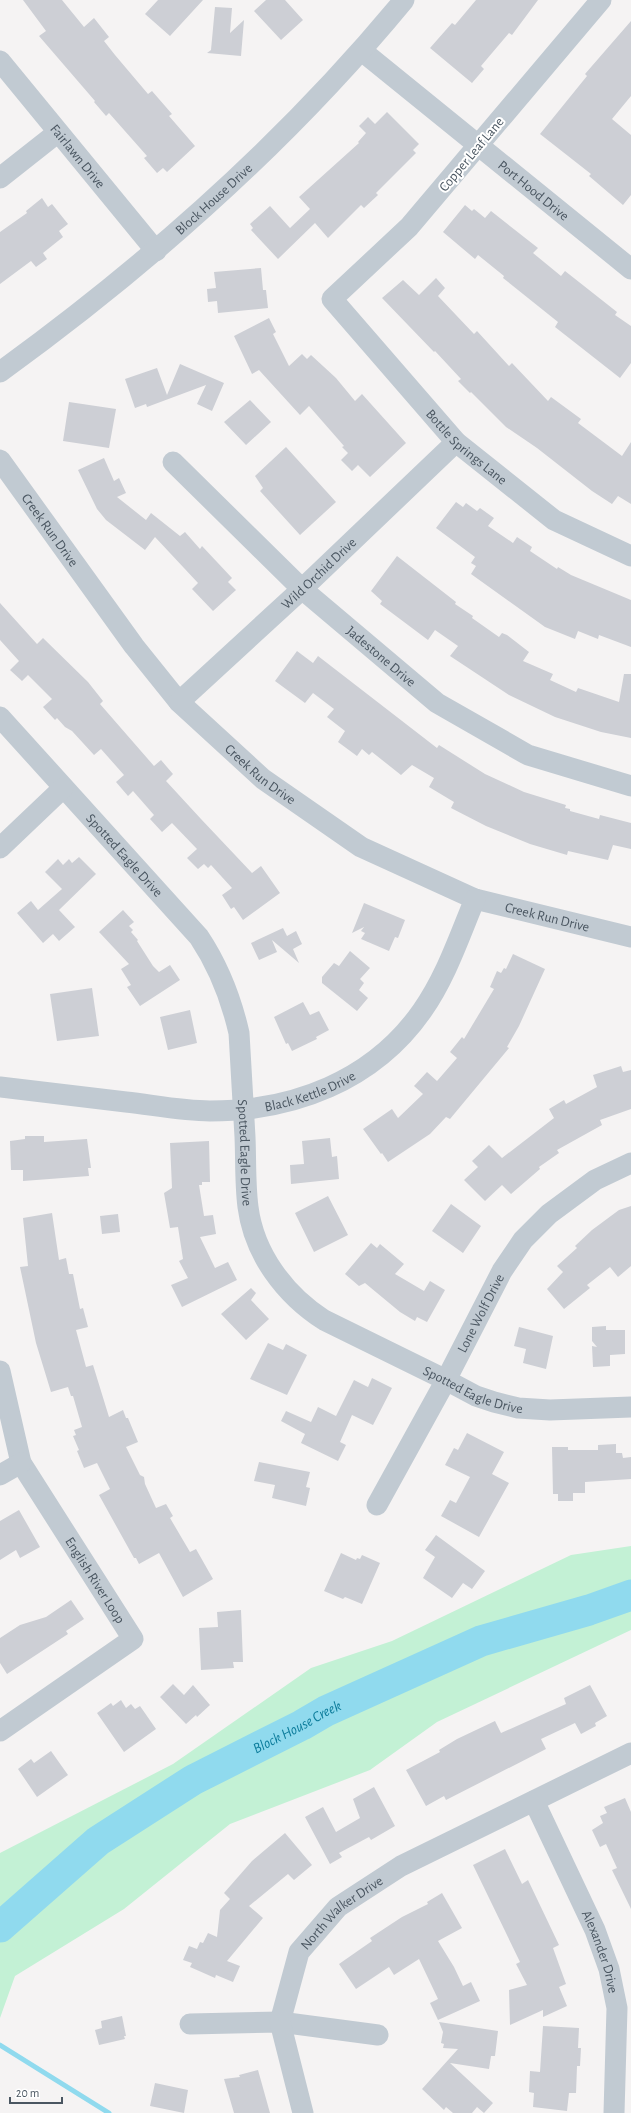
<svg xmlns="http://www.w3.org/2000/svg" width="631" height="2113" font-family="'Alegreya Sans',sans-serif">
<style>
.green{fill:#c3f1d5}
.lines{fill:none;stroke-linecap:round;stroke-linejoin:round}
.stream{stroke:#90daee;stroke-width:5}
.river{stroke:#90daee;stroke-width:31}
.building{fill:#cdcfd5}
.minor{stroke:#c1cad2;stroke-width:21}
.labels{text-anchor:middle;stroke-width:4;stroke-linejoin:round;paint-order:stroke}
.street-label{font-size:14px;fill:#4a5661;stroke:#fff}
.water-label{font-size:15px;font-style:italic;fill:#0c7c9b;stroke:#fff}
</style>
<rect width="100%" height="100%" fill="#f5f3f3"/>
<path class="green" d="M631,1546V1630L437,1722L370,1770L230,1824L124,1909L15,1976L0,2018V1853L173,1764L311,1668L392,1641L571,1555Z"/>
<g class="lines">
<path class="stream" d="M0,2045L109,2113"/>
<path class="river" id="s1" d="M0,1927L98,1841L193,1780L302,1725L326,1711L481,1641L589,1610L631,1595"/>
</g>
<path class="building" d="M23,0H62L84,27L94,18L109,37L104,41L115,55L148,94L152,91L172,114L169,116L195,146L167,172L163,168L157,173L144,158L147,156L109,113L106,116L94,102L95,101L39,36L46,31Z
M158,0H203L170,36L145,14Z
M266,0H285L303,20L281,40L254,11Z
M476,0H538L512,35L509,33L481,66L484,69L472,83L430,48L452,23L455,25Z
M215,7L232,8L230,33L244,20L241,56L207,53L211,50Z
M631,21V96L612,119L631,135V195L623,205L589,176L591,174L540,134L587,76L585,74Z
M387,112L419,144L413,150L416,153L376,193L378,195L364,208L361,205L328,238L315,223L278,259L251,230L253,228L250,224L270,206L290,228L310,209L299,197L359,143L358,142L366,133L359,126L368,117L375,124Z
M42,198L48,207L52,204L68,224L59,231L63,237L43,253L47,259L36,267L31,261L0,284V232L27,213L26,211Z
M465,205L472,211L474,209L485,218L491,211L538,248L533,253L561,276L565,271L617,312L615,315L631,326V363L620,378L555,327L558,322L503,278L504,276L478,255L475,259L443,232Z
M261,268L263,290H266L268,308L218,313L217,301L208,302L207,289L216,288L214,272Z
M436,278L445,288L438,296L474,334L477,331L509,366L512,363L548,401L551,397L581,419L578,423L622,456L631,442V504L618,496L612,504L592,491L537,448L506,427L471,392L470,393L458,381L461,379L435,351L434,352L382,298L403,280L419,295Z
M269,318L276,332L273,334L289,366L302,354L307,359L311,355L336,378L355,401L362,394L406,443L370,477L358,465L352,471L341,460L348,453L342,447L344,446L309,406L300,415L259,370L252,374L234,336Z
M180,364L224,383L212,411L197,404L206,385L147,407L146,404L135,408L125,379L157,368L167,395Z
M250,400L271,422L246,445L224,422Z
M69,402L116,409L109,448L63,441Z
M286,447L336,502L300,535L260,491L263,488L255,476Z
M104,458L114,481L119,478L126,493L117,497L146,520L151,513L180,536L185,532L200,549L202,546L232,578L228,582L236,590L213,611L192,589L198,583L155,537L145,550L106,520L97,509L78,470Z
M456,502L463,507L466,503L477,511L480,508L494,518L488,526L513,543L517,537L532,547L530,551L557,569L558,567L571,575L631,600V647L599,635L598,639L578,631L575,639L545,627L471,574L476,566L471,563L475,557L436,528Z
M397,556L456,602L455,604L473,616L472,618L499,637L502,633L507,635L529,652L523,661L553,674L550,680L576,692L578,688L619,702L624,674H631V738L601,732L555,717L509,695L450,656L458,646L435,630L428,640L380,604L382,601L371,591Z
M0,603L37,644L43,638L88,682L103,701L100,704L154,766L161,760L173,774L166,781L201,819L252,873L261,866L280,893L243,920L234,907L231,909L222,895L232,888L211,865L208,868L204,864L198,869L187,858L197,849L172,823L162,832L150,819L154,815L133,791L128,796L116,782L124,775L101,749L94,755L72,731L65,727L57,718L55,720L43,707L52,699L28,675L22,681L10,670L19,661L0,640Z
M297,651L313,663L318,656L437,748L439,745L485,774L524,792L566,805L565,808L570,809V811L599,819L600,815L631,823V849L613,845L608,860L568,851L567,855L530,844L486,826L451,808L454,802L429,787L434,778L412,765L401,775L372,752L369,755L362,749L357,756L338,742L345,731L327,717L334,709L313,693L305,703L275,681Z
M79,857L96,874L59,910L75,927L59,941L53,934L43,943L17,913L31,901L38,910L62,889L45,872L58,859L63,865L69,859L72,863Z
M364,903L405,920L398,938L395,937L389,951L361,939L365,933L361,931L364,927L352,933Z
M123,910L134,922L129,926L133,930L131,932L138,940L137,941L153,966L159,972L170,965L180,980L140,1006L127,987L131,985L121,969L129,964L99,932Z
M283,928L287,936L296,931L302,944L293,949L299,963L272,940L277,952L259,960L251,943Z
M350,951L370,968L360,979L364,983L359,990L368,998L357,1011L322,983V977L334,963L339,966Z
M513,954L545,969L519,1026L507,1047L509,1048L450,1119L446,1117L430,1134L388,1162L382,1153L381,1154L363,1129L392,1109L398,1118L423,1094L414,1086L427,1072L437,1081L457,1058L450,1052L462,1037L464,1039L494,989L490,987L497,971L501,973L504,968L506,969Z
M92,988L99,1036L57,1041L50,994Z
M303,1002L310,1015L319,1011L329,1030L316,1037L317,1039L292,1051L288,1043L286,1044L274,1017Z
M190,1010L197,1043L168,1050L160,1017Z
M621,1066L623,1072L631,1070V1109L600,1120L602,1125L557,1150L559,1153L539,1167L540,1169L511,1194L502,1185L485,1201L464,1180L478,1167L472,1161L489,1145L502,1158L554,1118L549,1109L564,1100L566,1104L597,1087L593,1075Z
M25,1136H44V1142L87,1139L91,1168H88L89,1176L23,1181V1170H11L10,1141L25,1139Z
M330,1138L332,1157L337,1156L339,1179L291,1184L290,1165L304,1164L302,1141Z
M209,1141L210,1182H202V1185H199L204,1216L213,1215L216,1234L200,1237L215,1268L228,1262L237,1280L182,1307L171,1285L188,1278L179,1261L183,1259L178,1227L170,1228L164,1193L172,1188L170,1143Z
M328,1196L348,1235L314,1252L295,1213Z
M451,1204L481,1226L463,1253L432,1231Z
M631,1206V1266L618,1277L610,1267L587,1285L590,1288L564,1309L547,1289L563,1272L557,1266L577,1248L575,1246L592,1230L619,1210Z
M52,1213L59,1260L66,1258L69,1274H73L80,1309L83,1308L88,1327L76,1330L86,1367L93,1365L109,1417L123,1410L126,1418H128L138,1442L126,1447L140,1475L144,1477L145,1484L156,1508L166,1504L173,1516L170,1518L190,1552L196,1549L213,1579L183,1597L159,1553L139,1564L136,1558H134L99,1495L110,1489L97,1463L84,1468L77,1451L79,1450L73,1436L76,1435L74,1430L82,1427L73,1396H71L68,1387L51,1392L36,1343L20,1267L28,1266L23,1218Z
M118,1214L120,1232L102,1234L100,1216Z
M371,1243L377,1248L380,1244L404,1264L395,1274L424,1291L430,1281L445,1290L427,1322L417,1317L415,1321L400,1312L365,1283L359,1286L345,1274Z
M251,1288L256,1293L251,1300L269,1319L246,1340L221,1314Z
M606,1326V1330H625V1354L610,1355V1366L593,1367L592,1346L597,1347L592,1341V1327Z
M519,1327L553,1336L546,1369L523,1363L526,1349L514,1346Z
M268,1343L283,1350L286,1344L307,1355L287,1395L250,1379Z
M372,1378L392,1388L373,1425L352,1415L340,1442L346,1445L338,1461L301,1443L305,1434L281,1421L286,1411L311,1422L318,1407L336,1416L354,1380L368,1387Z
M467,1433L504,1452L492,1474L509,1483L479,1537L441,1516L450,1500L456,1503L470,1477L445,1465L454,1448L458,1450Z
M616,1444V1453H622L623,1458L631,1457V1479L585,1482V1493H573V1501H558V1494H553L552,1447H568V1450H598V1445Z
M259,1462L310,1472L306,1487L310,1488L306,1506L272,1498L275,1485L254,1481Z
M19,1510L40,1547L20,1558L16,1550L0,1560V1521Z
M436,1535L485,1571L472,1589L463,1583L452,1598L423,1578L435,1557L425,1550Z
M341,1553L356,1560L357,1558L360,1559L362,1555L380,1563L362,1604L345,1597L343,1599L324,1591Z
M71,1600L84,1619L66,1631L68,1634L7,1674L0,1663V1638L20,1625L46,1617Z
M241,1610L243,1662H233L234,1668L201,1670L199,1628L218,1627L217,1612Z
M173,1684L184,1695L193,1685L210,1705L197,1717L196,1715L186,1724L160,1697Z
M590,1685L607,1716L595,1723L596,1726L581,1734L575,1723L541,1739L546,1749L446,1800L444,1796L426,1806L406,1770L440,1752L439,1750L457,1739L495,1721L501,1733L566,1704L564,1698Z
M121,1700L126,1708L131,1704L135,1709L140,1706L156,1729L124,1752L97,1713L111,1703L113,1706Z
M51,1751L68,1775L37,1797L18,1769L31,1759L34,1763Z
M374,1787L395,1826L371,1840L369,1837L339,1853L342,1857L330,1864L305,1817L323,1807L336,1832L360,1818L353,1799Z
M625,1798L631,1812V1909L612,1870L617,1868L606,1844L600,1847L592,1830L603,1823L600,1816L607,1813L604,1807Z
M285,1833L312,1865L294,1880L288,1874L249,1906L263,1918L227,1961L240,1966L233,1982L216,1975L215,1978L190,1967L192,1963L183,1960L189,1946L197,1949L200,1942L203,1943L208,1933L217,1937L220,1910L230,1899L224,1893L252,1861Z
M505,1849L522,1884L528,1880L559,1945L553,1948L566,1984L559,1987L567,2006L543,2017V2010L510,2025L509,1990L527,1985L516,1964L520,1962L473,1865Z
M442,1893L462,1928L438,1941L454,1967L463,1986L471,1982L480,2001L438,2020L430,2003L438,1999L419,1959L394,1975L389,1967L356,1989L339,1964L372,1941L370,1938L402,1917L428,1904L427,1902Z
M122,2016L126,2036H124L125,2039L99,2045L95,2030L102,2028L101,2021Z
M439,2022L498,2031L495,2056H491L489,2069L450,2063L493,2103L484,2113L477,2107L472,2113H453L446,2107L444,2110L422,2089L458,2049L443,2048L444,2044L441,2043L443,2032Z
M543,2026L579,2028L578,2048H581L580,2066H577L576,2093H569L567,2111L533,2107L534,2093L529,2092L530,2071L540,2072Z
M258,2070L270,2113H234L224,2079L240,2077L239,2075Z
M155,2083L188,2090L184,2113L150,2106Z"/>
<g class="lines">
<g class="minor">
<path id="s2" d="M601,0L409,227L332,299L456,442L554,520L631,556"/>
<path id="s3" d="M362,51L631,269"/>
<path id="s4" d="M0,61L156,251"/>
<path d="M0,178L57,133"/>
<path id="s5" d="M0,372C149,264 287,142 404,0"/>
<path id="s6" d="M0,460L134,646L179,702L263,779L361,847L475,899L631,937"/>
<path id="s7" d="M173,462L302,589L437,703L528,755L631,786"/>
<path id="s8" d="M179,702L302,589L456,442"/>
<path id="s9" d="M0,717L199,937C219,967 231,998 239,1033C241,1067 243,1102 245,1137C246,1160 245,1184 248,1207C254,1254 285,1295 324,1320L446,1380L476,1396L494,1402L518,1408L550,1410L631,1407"/>
<path d="M0,848L63,788"/>
<path id="s10" d="M0,1087C42,1092 84,1097 126,1102C153,1105 182,1111 210,1111C293,1111 373,1081 422,1011C446,977 459,937 475,899"/>
<path id="s11" d="M0,1371L21,1463L133,1639L0,1731"/>
<path d="M0,1475L21,1463"/>
<path id="s12" d="M377,1505L446,1380L502,1271L523,1240L549,1214L595,1180L631,1163"/>
<path id="s13" d="M534,1801L595,1930L609,1969L617,2008L614,2113"/>
<path d="M190,2024L280,2022L378,2035"/>
<path id="s14" d="M303,2113L280,2022L299,1952L338,1907L401,1866L631,1753"/>
</g>
</g>
<g class="labels">
<g class="street-label">
<text transform="translate(471 154) rotate(-50)" y="5">Copper Leaf Lane</text>
<text dy="5" stroke="none"><textPath href="#s4" startOffset="123">Fairlawn Drive</textPath></text>
<text dy="5" stroke="none"><textPath href="#s3" startOffset="221">Port Hood Drive</textPath></text>
<text dy="5" stroke="none"><textPath href="#s5" startOffset="275">Block House Drive</textPath></text>
<text dy="5" stroke="none"><textPath href="#s2" startOffset="603">Bottle Springs Lane</textPath></text>
<text dy="5" stroke="none"><textPath href="#s6" startOffset="86">Creek Run Drive</textPath></text>
<text dy="5" stroke="none"><textPath href="#s8" startOffset="190">Wild Orchid Drive</textPath></text>
<text dy="5" stroke="none"><textPath href="#s7" startOffset="285">Jadestone Drive</textPath></text>
<text dy="5" stroke="none"><textPath href="#s6" startOffset="410">Creek Run Drive</textPath></text>
<text dy="5" stroke="none"><textPath href="#s9" startOffset="186">Spotted Eagle Drive</textPath></text>
<text dy="5" stroke="none"><textPath href="#s6" startOffset="734">Creek Run Drive</textPath></text>
<text dy="5" stroke="none"><textPath href="#s10" startOffset="314">Black Kettle Drive</textPath></text>
<text dy="5" stroke="none"><textPath href="#s9" startOffset="521">Spotted Eagle Drive</textPath></text>
<text dy="5" stroke="none"><textPath href="#s12" startOffset="218">Lone Wolf Drive</textPath></text>
<text dy="5" stroke="none"><textPath href="#s9" startOffset="881">Spotted Eagle Drive</textPath></text>
<text dy="5" stroke="none"><textPath href="#s11" startOffset="233">English River Loop</textPath></text>
<text dy="5" stroke="none"><textPath href="#s14" startOffset="225">North Walker Drive</textPath></text>
<text dy="5" stroke="none"><textPath href="#s13" startOffset="165">Alexander Drive</textPath></text>
</g>
<g class="water-label">
<text dy="5" stroke="none"><textPath href="#s1" startOffset="360">Block House Creek</textPath></text>
</g>
</g>
<path d="M10 2097v6h52v-6" fill="none" stroke="#4a5661" stroke-width="2"/>
<text x="16" y="2097" font-size="12" fill="#4a5661" stroke="#ffffff" stroke-width="3" paint-order="stroke">20 m</text>
</svg>
